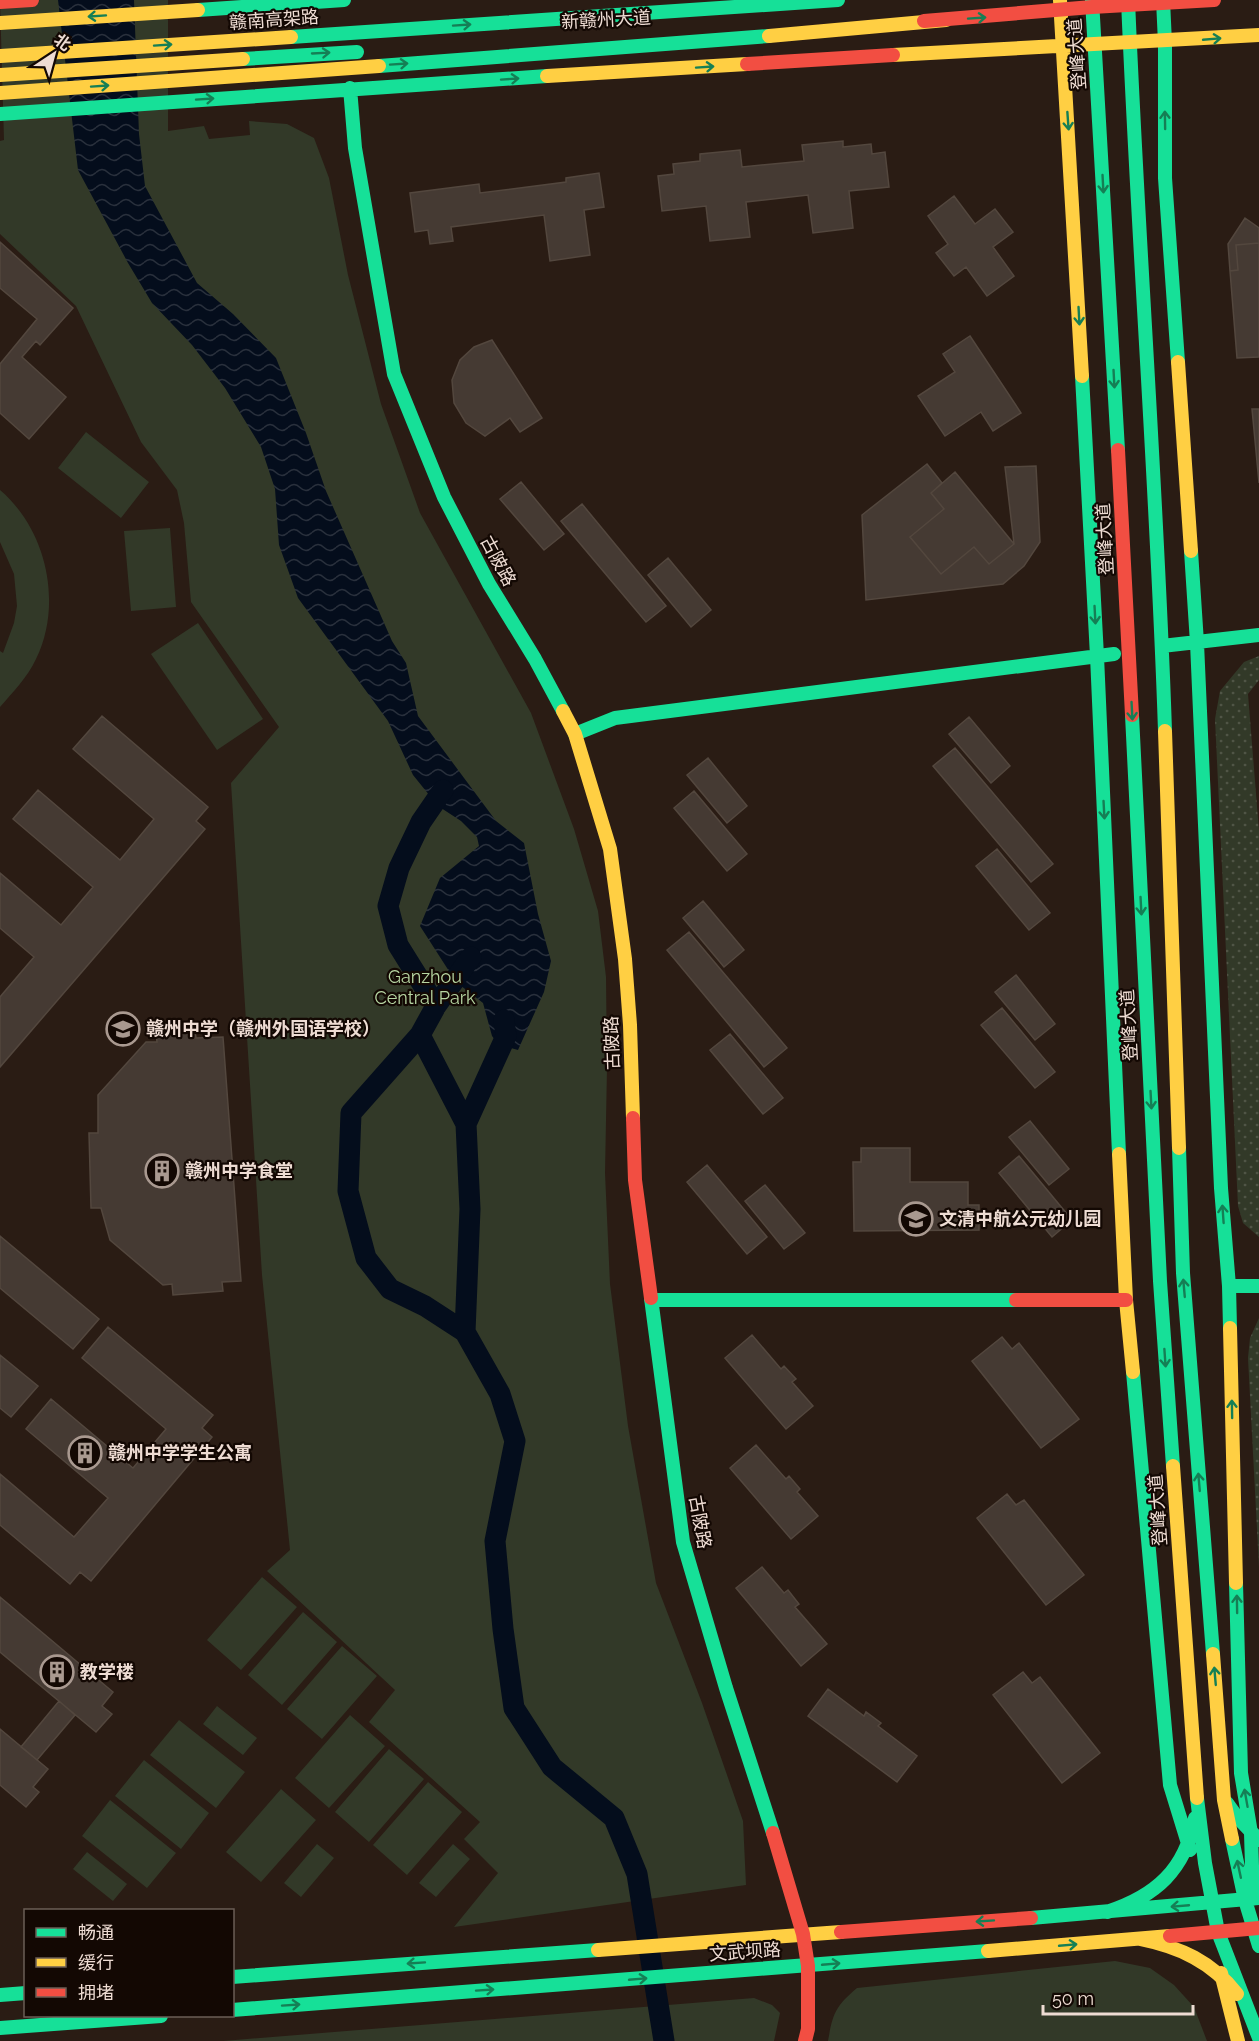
<svg xmlns="http://www.w3.org/2000/svg" width="1259" height="2041" font-family="Raleway,'Noto Sans SC',sans-serif">
<style>
.grass{fill:url(#grass-dots)}
.green{fill:#323928}
.water{fill:url(#water-waves)}
.lines{fill:none;stroke-linecap:round;stroke-linejoin:round}
.canal{stroke:#040d1c;stroke-width:21}
.building{fill:#453a33;stroke:#53473e;stroke-width:1.5}
.fast{stroke:#16e098;stroke-width:14}
.slow{stroke:#ffcf43;stroke-width:14}
.jam{stroke:#f24e42;stroke-width:14}
.oneway{stroke:#157f55}
.labels{text-anchor:middle;stroke-width:4.5;stroke-linejoin:round;paint-order:stroke}
.street-label{font-size:18px;fill:#eedcd3;stroke:#130803}
.park-label{font-size:18px;fill:#b7d6a3;stroke:#130803}
.poi-label{font-size:18px;font-weight:bold;fill:#eedcd3;stroke:#130803;text-anchor:start}
</style>
<defs>
<pattern id="grass-dots" width="8" height="8" patternUnits="userSpaceOnUse" patternTransform="scale(1.5)"><rect width="8" height="8" fill="#323928"/><path d="M2 2h.1M6 6h.1" fill="none" stroke="#505546" stroke-width="1.8" stroke-linecap="round"/></pattern>
<pattern id="water-waves" width="16" height="10" patternUnits="userSpaceOnUse" patternTransform="scale(1.5)"><rect width="16" height="10" fill="#040d1c"/><path d="M0 5q4-4 8 0t8 0" fill="none" stroke="#29303c"/></pattern>
</defs>
<rect width="100%" height="100%" fill="#2a1c14"/>
<path class="grass" d="M1259,656V680L1248,694L1259,831V1237L1243,1223L1238,1206L1215,719L1220,691L1244,662Z
M1259,1318V1567L1248,1358L1250,1338Z"/>
<path class="green" d="M0,0H168V131L204,126L209,139L250,135L249,121L287,124L314,138L329,178L348,275L381,404L420,513L531,713L574,829L598,911L606,977L607,1068L605,1173L610,1284L628,1426L656,1583L702,1703L743,1821L746,1885L454,1927L498,1873L464,1839L480,1822L369,1722L395,1690L267,1571L290,1550L262,1275L231,783L279,727L191,602L184,523L177,490L141,442L76,306L0,234V141L4,140Z
M86,432L149,482L121,518L58,468Z
M0,490C47,530 63,604 36,659C27,678 13,692 0,707V651L3,653L14,623L17,606L14,574L0,542Z
M170,528L176,607L131,611L124,531Z
M198,623L263,719L217,750L151,654Z
M262,1577L297,1607L241,1670L207,1640Z
M303,1612L337,1642L282,1705L248,1675Z
M342,1646L377,1676L322,1739L287,1709Z
M217,1706L257,1738L243,1755L203,1724Z
M350,1715L385,1746L329,1808L295,1778Z
M179,1720L245,1772L216,1808L150,1755Z
M389,1749L424,1779L369,1842L335,1812Z
M144,1760L209,1813L181,1849L115,1796Z
M428,1782L462,1812L407,1875L373,1845Z
M281,1789L316,1820L261,1882L226,1852Z
M110,1800L176,1853L147,1888L82,1836Z
M317,1844L334,1858L301,1897L284,1883Z
M453,1844L470,1859L436,1897L419,1883Z
M87,1852L127,1884L113,1901L73,1869Z
M1115,1961L1150,1968L1174,1985L1194,2007L1207,2041H828C833,2013 835,2007 857,1988Z
M754,1998L772,2005L780,2013L774,2041H223Z"/>
<path class="water" d="M58,0H134L139,134L145,186L197,283L233,314L276,358L306,433L326,491L392,641L406,663L418,716L496,821L524,843L538,914L551,961L544,992L518,1050L499,1045L492,1036L483,1003L456,982L420,926L440,878L479,846L477,837L461,821L438,806L413,775L388,721L298,598L279,545L275,489L261,447L225,388L192,345L152,303L128,263L78,170Z"/>
<g class="lines">
<path class="canal" d="M471,957L436,1006L420,1035L351,1113L348,1191L366,1258L390,1289L425,1306L465,1332L500,1394L515,1441L495,1541L503,1629L514,1708L552,1767L614,1818L637,1874L664,2041
M436,1006L398,945L388,906L399,868L421,822L443,790
M420,1035L466,1124L470,1209L465,1332
M466,1124L506,1036L504,1020"/>
</g>
<path class="building" d="M843,141V147L871,144L872,154L885,152L889,187L849,191L853,228L813,233L808,195L746,202L750,237L710,241L706,206L662,211L658,176L674,174L673,164L700,161V154L740,150L742,167L804,161L802,145Z
M599,173L604,207L584,210L590,255L550,261L544,215L451,227L453,241L430,244L428,230L415,232L410,193L479,184L480,193L566,182V178Z
M954,196L975,224L995,209L1013,232L993,247L1014,276L987,296L966,267L954,276L936,253L948,244L928,216Z
M1245,218L1259,228V243L1236,245L1238,270L1230,271L1228,244Z
M0,242L73,308L40,345L36,341L22,357L66,397L29,439L0,413V364L37,319L0,288Z
M1259,243V357L1237,358L1230,271L1238,270L1236,245Z
M970,336L1021,413L993,431L981,412L945,436L918,396L955,372L943,354Z
M492,340L542,418L520,432L510,418L485,436L466,423L454,403L452,380L460,360L474,347Z
M1252,409H1259V483Z
M927,464L942,483L931,493L944,509L910,537L941,574L974,547L989,564L1014,544L1005,467L1036,466L1040,542L1024,566L1003,584L866,600L862,515Z
M955,472L1014,544L989,564L974,547L941,574L910,537L944,509L931,493Z
M521,482L564,534L544,550L500,499Z
M582,504L666,606L646,622L561,521Z
M668,558L711,610L691,627L648,575Z
M102,716L208,807L196,821L205,829L0,1067V997L34,957L0,928V873L61,925L93,887L13,819L38,790L120,860L154,819L73,749Z
M969,717L1010,766L991,783L949,734Z
M955,748L1053,864L1031,882L933,766Z
M708,758L747,806L727,823L687,775Z
M694,791L747,854L727,871L674,808Z
M997,849L1050,913L1029,930L976,866Z
M703,901L744,950L724,967L683,918Z
M689,932L787,1048L764,1067L667,950Z
M1016,975L1055,1024L1035,1040L995,992Z
M1002,1008L1055,1072L1035,1088L981,1025Z
M195,1030L196,1038L223,1037L241,1281L222,1282L223,1291L173,1295L172,1284L163,1285L110,1240L101,1208H91L89,1133H98V1095L146,1042H157L156,1033Z
M730,1034L783,1098L763,1114L710,1050Z
M1030,1121L1069,1169L1049,1185L1009,1137Z
M861,1148H910V1182H968V1205H979V1230L854,1231L853,1162H861Z
M1019,1156L1072,1220L1052,1237L999,1173Z
M707,1165L767,1237L747,1254L687,1182Z
M765,1185L805,1233L784,1249L745,1201Z
M0,1236L99,1319L73,1349L0,1288Z
M108,1327L213,1415L202,1428L212,1437L91,1581L80,1572L70,1584L0,1525V1474L74,1537L108,1498L26,1429L51,1399L133,1468L166,1429L82,1358Z
M752,1335L781,1369L784,1366L796,1379L792,1382L813,1406L786,1429L725,1358Z
M1002,1337L1012,1349L1019,1343L1079,1419L1041,1448L972,1361Z
M0,1355L38,1386L11,1417L0,1408Z
M756,1445L786,1479L789,1476L800,1489L797,1492L818,1516L791,1539L730,1468Z
M1007,1494L1016,1505L1024,1500L1084,1575L1046,1605L977,1518Z
M762,1567L784,1593L788,1590L799,1604L795,1607L827,1644L801,1666L736,1588Z
M0,1597L113,1692L102,1706L112,1714L96,1732L0,1652Z
M1023,1672L1032,1683L1040,1677L1100,1753L1062,1783L993,1695Z
M828,1689L864,1716L866,1712L881,1723L878,1726L917,1756L897,1782L808,1716Z
M59,1701L75,1715L37,1760L21,1747Z
M0,1729L48,1769L33,1787L39,1792L26,1807L0,1785Z"/>
<g class="lines">
<path class="fast" d="M1092,0L1118,450
M1128,0C1138,244 1157,487 1165,731
M1163,0L1165,43V178L1178,362
M198,10L344,0
M291,37L838,0
M243,59L357,52
M379,66L769,36
M350,88L355,148L394,374L444,497L489,584L535,659L563,711
M0,114L547,76
M1082,376L1097,656L1119,1154
M1191,551L1197,643L1221,1188L1229,1286L1230,1328
M1162,646L1259,635
M1132,715L1160,1281L1173,1466
M575,734L615,718L1114,654
M1179,1148L1183,1273L1213,1654
M1229,1286H1259
M651,1298L683,1542L726,1688L773,1833
M651,1300H1016
M1133,1372L1170,1785L1190,1850
M1236,1583L1241,1773L1251,1833L1253,1899
M1197,1798L1205,1863L1218,1932L1259,2038
M1227,1803L1237,1817L1259,1840
M1232,1839L1245,1900L1259,1946
M1107,1912C1156,1896 1185,1870 1195,1818
M1031,1918L1259,1898
M232,1977L598,1950
M0,1995L26,1993
M232,2010L988,1951
M0,2028L161,2016"/>
<path class="slow" d="M1060,0L1082,376
M0,23L198,10
M769,36L946,20
M893,55L1259,35
M0,56L291,37
M0,75L243,59
M547,76L747,64
M0,93L379,66
M1178,362L1191,551
M563,711L575,734L610,849L625,959L630,1025L633,1118
M1165,731L1179,1148
M1119,1154L1126,1300L1133,1372
M1230,1328L1236,1583
M1173,1466L1197,1798
M1213,1654L1224,1800L1232,1839
M1140,1939C1180,1947 1212,1962 1237,1994
M598,1950L841,1932
M988,1951L1170,1936
M1221,1973L1238,2041"/>
<path class="jam" d="M0,2L32,0
M924,21L1092,7L1214,0
M747,64L893,55
M1118,450L1132,715
M633,1118L635,1180L651,1298
M1016,1300H1126
M773,1833L803,1934L808,1966V2029L805,2041
M841,1932L1031,1918
M1170,1936L1259,1928"/>
</g>
<defs><path id="oneway-shaft" d="M-6 0H5M1.5-3L5.5 0L1.5 3" fill="none" stroke-width="1.6" stroke-linecap="round" stroke-linejoin="round" transform="scale(1.5)"/></defs>
<g class="oneway">
<use href="#oneway-shaft" transform="translate(97 16) rotate(176)"/>
<use href="#oneway-shaft" transform="translate(977 18) rotate(-4)"/>
<use href="#oneway-shaft" transform="translate(462 25) rotate(-4)"/>
<use href="#oneway-shaft" transform="translate(1212 39) rotate(-5)"/>
<use href="#oneway-shaft" transform="translate(163 45) rotate(-4)"/>
<use href="#oneway-shaft" transform="translate(321 53) rotate(-3)"/>
<use href="#oneway-shaft" transform="translate(399 64) rotate(-4)"/>
<use href="#oneway-shaft" transform="translate(705 67) rotate(-4)"/>
<use href="#oneway-shaft" transform="translate(510 79) rotate(-4)"/>
<use href="#oneway-shaft" transform="translate(100 86) rotate(-4)"/>
<use href="#oneway-shaft" transform="translate(205 99) rotate(-4)"/>
<use href="#oneway-shaft" transform="translate(1165 120) rotate(-91)"/>
<use href="#oneway-shaft" transform="translate(1068 121) rotate(86)"/>
<use href="#oneway-shaft" transform="translate(1103 184) rotate(87)"/>
<use href="#oneway-shaft" transform="translate(1079 316) rotate(87)"/>
<use href="#oneway-shaft" transform="translate(1114 379) rotate(87)"/>
<use href="#oneway-shaft" transform="translate(1095 615) rotate(87)"/>
<use href="#oneway-shaft" transform="translate(1132 711) rotate(87)"/>
<use href="#oneway-shaft" transform="translate(1104 810) rotate(87)"/>
<use href="#oneway-shaft" transform="translate(1141 906) rotate(87)"/>
<use href="#oneway-shaft" transform="translate(1151 1100) rotate(87)"/>
<use href="#oneway-shaft" transform="translate(1223 1214) rotate(-94)"/>
<use href="#oneway-shaft" transform="translate(1184 1288) rotate(-95)"/>
<use href="#oneway-shaft" transform="translate(1165 1358) rotate(86)"/>
<use href="#oneway-shaft" transform="translate(1232 1409) rotate(-91)"/>
<use href="#oneway-shaft" transform="translate(1199 1482) rotate(-95)"/>
<use href="#oneway-shaft" transform="translate(1237 1604) rotate(-91)"/>
<use href="#oneway-shaft" transform="translate(1215 1676) rotate(-95)"/>
<use href="#oneway-shaft" transform="translate(1246 1798) rotate(-100)"/>
<use href="#oneway-shaft" transform="translate(1239 1869) rotate(-102)"/>
<use href="#oneway-shaft" transform="translate(1180 1906) rotate(175)"/>
<use href="#oneway-shaft" transform="translate(985 1921) rotate(176)"/>
<use href="#oneway-shaft" transform="translate(1068 1945) rotate(-5)"/>
<use href="#oneway-shaft" transform="translate(416 1963) rotate(176)"/>
<use href="#oneway-shaft" transform="translate(831 1964) rotate(-5)"/>
<use href="#oneway-shaft" transform="translate(638 1979) rotate(-5)"/>
<use href="#oneway-shaft" transform="translate(485 1990) rotate(-4)"/>
<use href="#oneway-shaft" transform="translate(291 2005) rotate(-4)"/>
</g>
<defs>
<g id="school-ring" transform="scale(1.725)"><circle r="9.5" fill="#130803" stroke="#a99990" stroke-width="1.5"/><path d="M0-5L7-2L0 1L-7-2ZM-4 1L0 2.5L4 1V4Q0 6-4 4Z" fill="#a99990"/></g>
<g id="building-ring" transform="scale(1.725)"><circle r="9.5" fill="#130803" stroke="#a99990" stroke-width="1.5"/><path d="M-4-6H4V6H1V3H-1V6H-4ZM-2.5-4.3h1.7v1.8h-1.7ZM.8-4.3h1.7v1.8H.8ZM-2.5-1h1.7V.8h-1.7ZM.8-1h1.7V.8H.8Z" fill="#a99990"/></g>
</defs>
<g fill-rule="evenodd">
<use href="#school-ring" x="123" y="1029"/>
<use href="#building-ring" x="162" y="1171"/>
<use href="#school-ring" x="916" y="1219"/>
<use href="#building-ring" x="85" y="1453"/>
<use href="#building-ring" x="57" y="1672"/>
</g>
<g class="labels">
<g class="street-label">
<text transform="translate(274 20) rotate(-4)" y="6">赣南高架路</text>
<text transform="translate(606 20) rotate(-3)" y="6">新赣州大道</text>
<text transform="translate(1077 54) rotate(-94)" y="6">登峰大道</text>
<text transform="translate(1105 539) rotate(-93)" y="6">登峰大道</text>
<text transform="translate(498 561) rotate(62)" y="6">古陂路</text>
<text transform="translate(1129 1025) rotate(-93)" y="6">登峰大道</text>
<text transform="translate(612 1043) rotate(-92)" y="6">古陂路</text>
<text transform="translate(1158 1510) rotate(-94)" y="6">登峰大道</text>
<text transform="translate(700 1522) rotate(80)" y="6">古陂路</text>
<text transform="translate(745 1952) rotate(-4)" y="6">文武坝路</text>
</g>
<g class="park-label">
<text x="425" y="983">Ganzhou<tspan x="425" dy="21">Central Park</tspan></text>
</g>
<g class="poi-label">
<text x="146" y="1035">赣州中学（赣州外国语学校）</text>
<text x="185" y="1177">赣州中学食堂</text>
<text x="939" y="1225">文清中航公元幼儿园</text>
<text x="108" y="1459">赣州中学学生公寓</text>
<text x="80" y="1678">教学楼</text>
</g>
</g>
<rect x="24" y="1909" width="210" height="108" fill="#130803" stroke="#6b5d56" stroke-width="1.5"/>
<rect x="36" y="1928" width="30" height="9" fill="#16e098" stroke="#6b5d56" stroke-width="1.5"/>
<text x="78" y="1939" font-size="18" fill="#eedcd3">畅通</text>
<rect x="36" y="1958" width="30" height="9" fill="#ffcf43" stroke="#6b5d56" stroke-width="1.5"/>
<text x="78" y="1969" font-size="18" fill="#eedcd3">缓行</text>
<rect x="36" y="1988" width="30" height="9" fill="#f24e42" stroke="#6b5d56" stroke-width="1.5"/>
<text x="78" y="1999" font-size="18" fill="#eedcd3">拥堵</text>
<g transform="translate(54 54) rotate(36)" stroke="#130803" stroke-width="4.5" paint-order="stroke">
<path d="M0-4.5L10 22L0 15L-10 22Z" fill="#eedcd3"/>
<text y="-9" font-size="16" font-weight="bold" text-anchor="middle" fill="#eedcd3">北</text>
</g>
<path d="M1043 2005v9h150v-9" fill="none" stroke="#eedcd3" stroke-width="3"/>
<text x="1052" y="2005" font-size="18" fill="#eedcd3" stroke="#130803" stroke-width="4.5" paint-order="stroke">50 m</text>
</svg>
